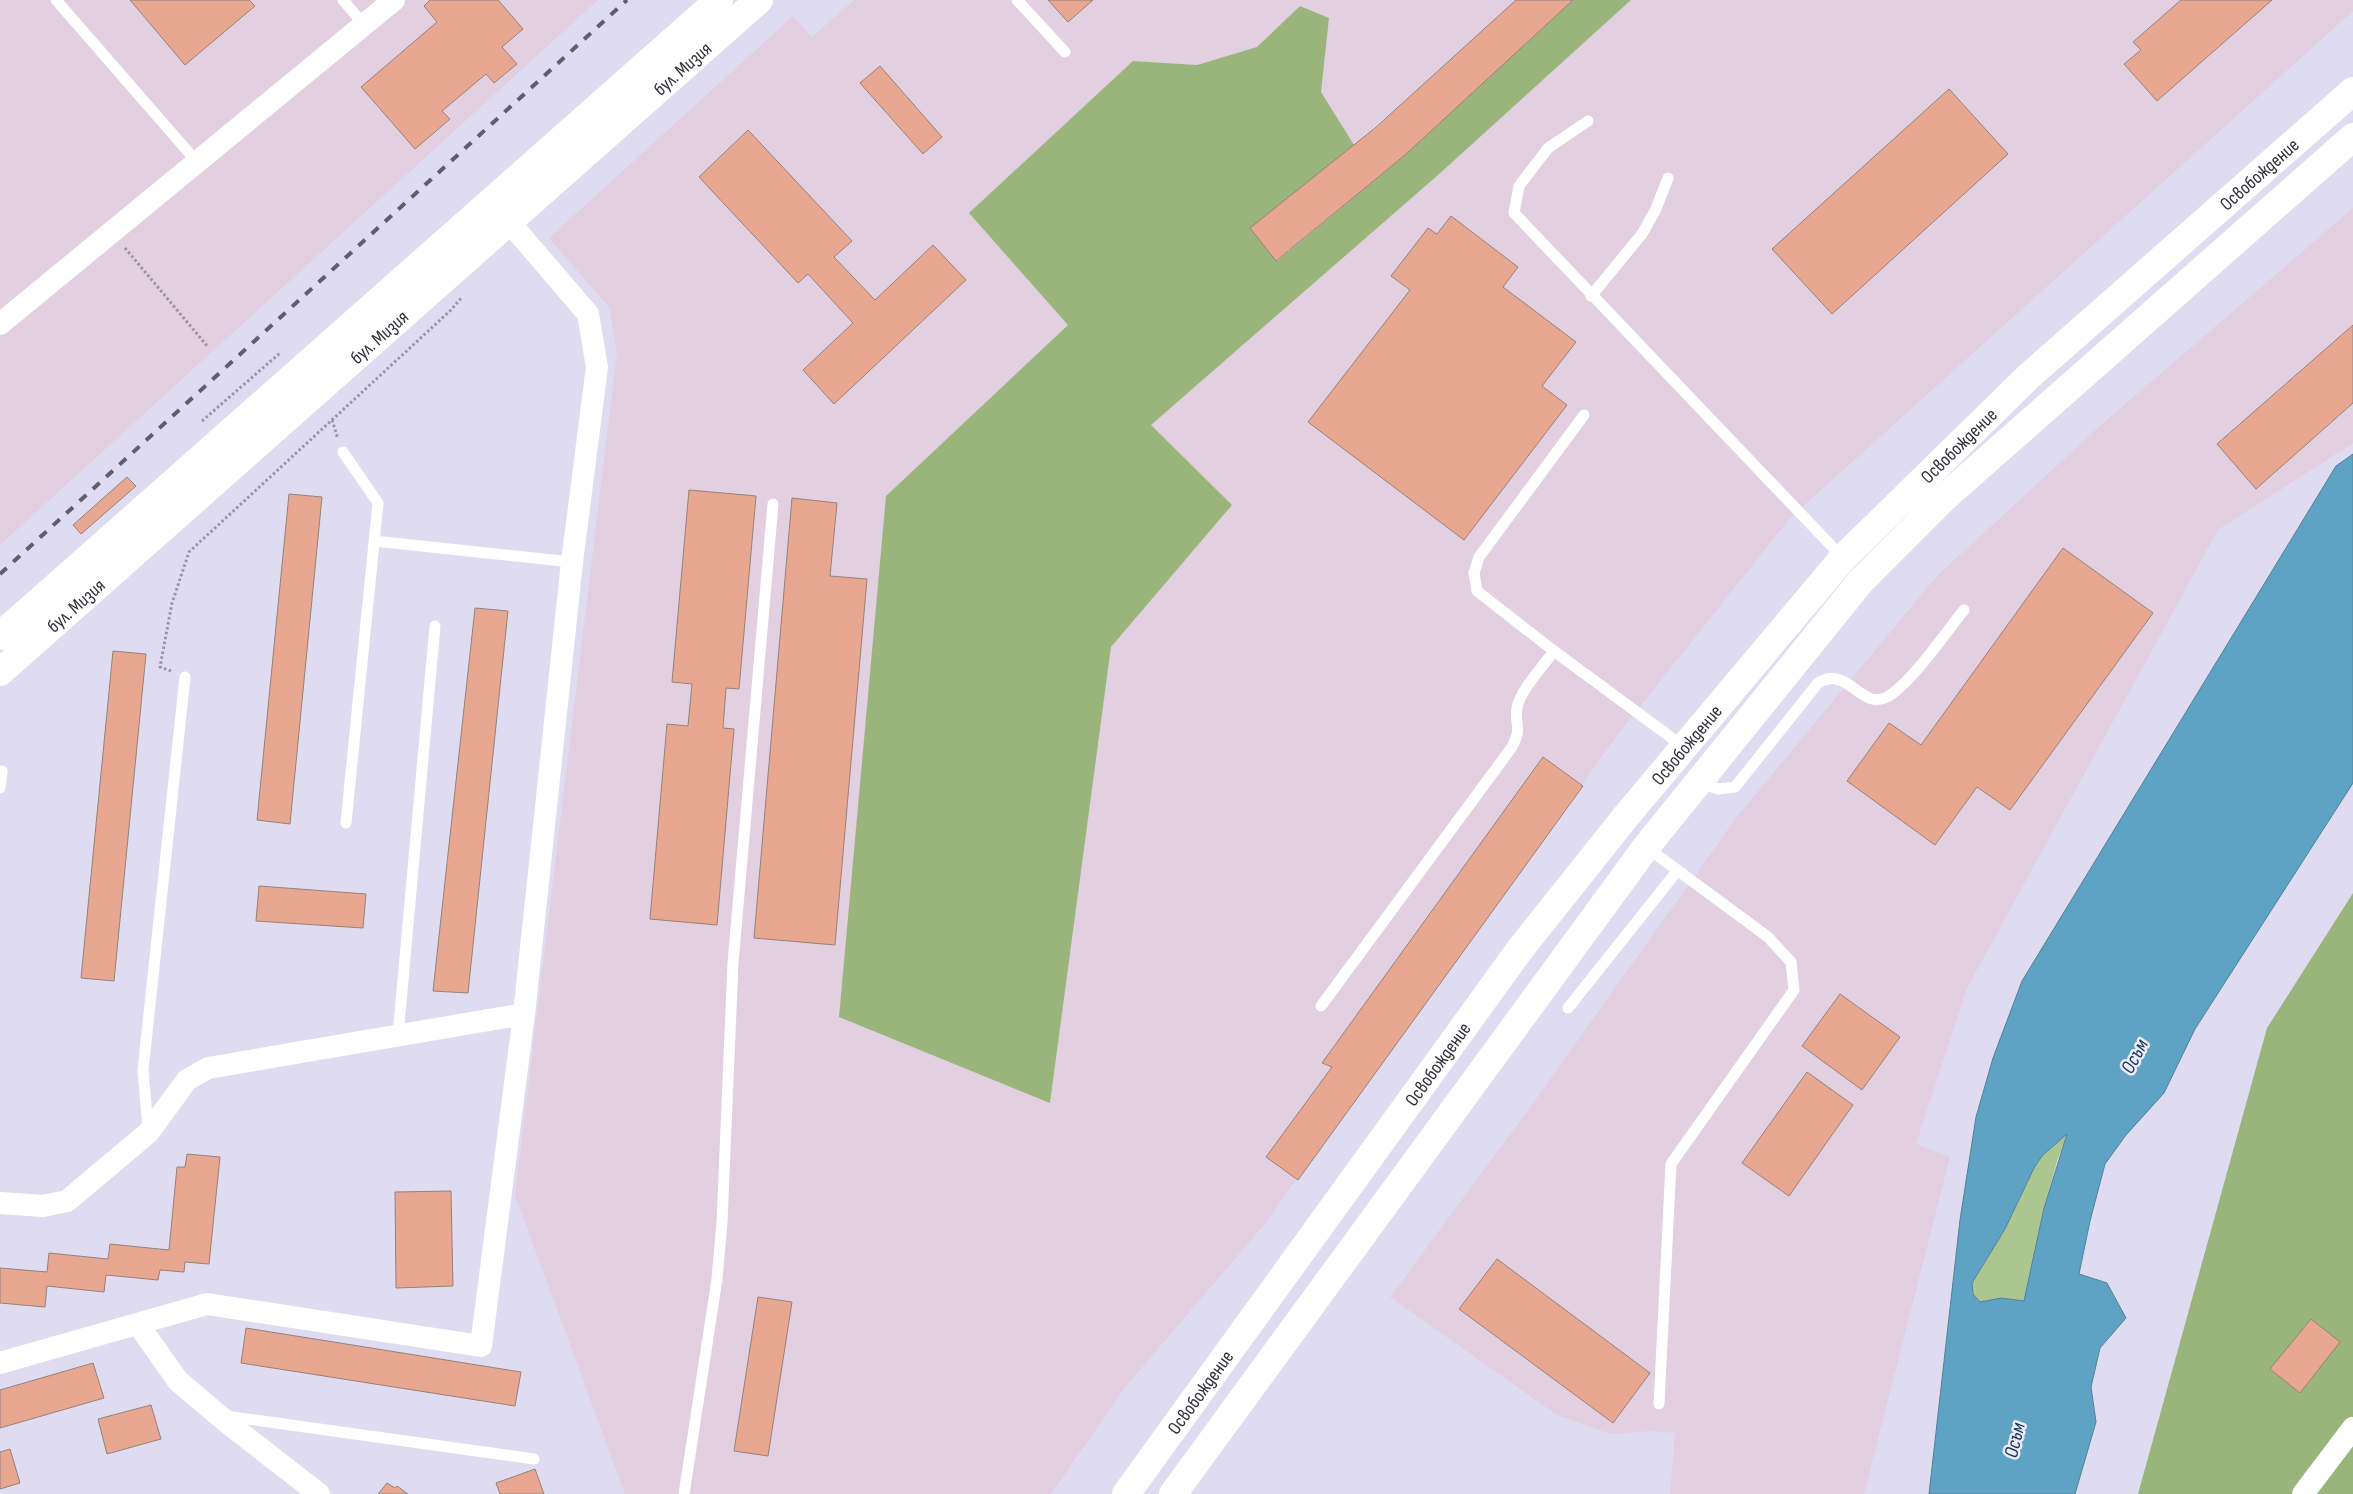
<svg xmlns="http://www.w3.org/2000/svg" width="2353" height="1494" font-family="'Sofia Sans Condensed',sans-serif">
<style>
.industrial{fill:#e2cfdf}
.green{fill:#abc68f}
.forest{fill:#99b57c}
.water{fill:#5fa3c4;stroke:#51809a;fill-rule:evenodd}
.building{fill:#e8a790;stroke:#96817a}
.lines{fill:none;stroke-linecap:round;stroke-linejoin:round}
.path{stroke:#9795a4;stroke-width:3;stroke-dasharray:2.5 2.5;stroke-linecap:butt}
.service{stroke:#fff;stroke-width:11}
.minor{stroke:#fff;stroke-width:22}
.tertiary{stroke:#fff;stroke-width:28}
.rail{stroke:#5f5e69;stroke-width:4;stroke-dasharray:9 9;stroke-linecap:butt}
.labels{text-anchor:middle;stroke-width:5;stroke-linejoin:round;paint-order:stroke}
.street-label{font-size:19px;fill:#313038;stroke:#eceafe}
.water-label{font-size:20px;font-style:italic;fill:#173645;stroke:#eceafe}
</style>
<rect width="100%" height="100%" fill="#dfdcf1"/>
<path class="industrial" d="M0,0H598L0,545Z
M854,0H1516L1354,145L1321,92L1329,18L1300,6L1258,47L1197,65L1133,61L1068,324L886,496L1050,1103L1111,647L1232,505L1151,425L1438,175L1631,0H2353V11L1790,518L1619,733L1263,1226L1126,1386L1051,1494H625L515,1195L617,353L609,307L549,238L793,16L812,37Z
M2353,208V443L2218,530L1967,988L1916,1144L1950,1157L1864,1494H1670L1675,1433L1651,1431L1610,1434L1557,1415L1390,1297L1529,1109L1736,818L1936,577L2102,424Z"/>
<path class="green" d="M2068,1134L2058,1158L2044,1207L2024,1301L2001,1298L1980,1302L1973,1294L1972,1283L2005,1229L2034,1168L2042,1156Z"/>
<path class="forest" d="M1573,0H1631L1438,175L1151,425L1232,505L1111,647L1050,1103L839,1017L886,496L1068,325L969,213L1133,61L1197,65L1257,47L1300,6L1329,18L1321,92L1354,145L1251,228L1277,261L1405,155Z
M2353,893V1494H2138L2267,1028Z"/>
<path class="water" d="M2353,454V783L2195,1029L2164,1093L2126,1135L2105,1164L2090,1221L2079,1274L2107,1283L2126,1318L2100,1348L2091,1387L2096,1422L2075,1494H1929L1960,1220L1976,1117L1993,1058L2022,981L2336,466ZM2067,1134L2044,1208L2024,1301L2001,1298L1980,1302L1973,1294L1972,1283L2005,1229L2034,1168L2042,1156Z"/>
<path class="building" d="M130,0H249L255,6L185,65Z
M430,0H498L523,29L502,47L517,64L494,83L486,74L442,111L450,119L415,149L361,87L437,22L424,6Z
M1048,0H1093L1068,22Z
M1516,0H1573L1405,155L1276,261L1250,228L1375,128Z
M2181,0H2272L2157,101L2124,64L2141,50L2133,42Z
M880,66L942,137L923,154L860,83Z
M1949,89L2008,154L1832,314L1772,249Z
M748,130L852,241L834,257L875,300L933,245L966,280L834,404L803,370L853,323L808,274L798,283L699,177Z
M1451,216L1518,267L1503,287L1576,342L1542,386L1567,405L1464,540L1308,422L1410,290L1391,276L1428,228L1437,234Z
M2353,325V403L2256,489L2217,444Z
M127,477L136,486L81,534L73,525Z
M689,490L756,496L739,689L726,688L723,728L734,729L717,925L650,919L667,724L688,726L692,684L672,682Z
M289,494L322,497L290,824L257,820Z
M792,498L837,503L830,576L867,579L835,945L754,938Z
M2063,548L2153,613L2010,810L1977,787L1935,845L1847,781L1889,723L1921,745Z
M475,608L508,611L468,993L433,991Z
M113,651L146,654L114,981L81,978Z
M1543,757L1583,786L1298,1180L1266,1157L1332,1067L1322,1063Z
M259,886L366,894L363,928L256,921Z
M1840,994L1900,1037L1862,1090L1802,1046Z
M1807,1072L1853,1105L1789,1196L1742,1163Z
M187,1154L220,1157L209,1264L185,1262L184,1272L160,1270L158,1280L106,1275L104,1292L47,1286L45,1307L0,1303V1268L47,1272L49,1253L108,1259L110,1244L169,1250L177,1167H185Z
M451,1191L453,1286L396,1288L395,1192Z
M1497,1259L1650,1373L1613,1423L1459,1309Z
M758,1297L792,1302L768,1456L734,1451Z
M2311,1319L2340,1342L2300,1393L2270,1369Z
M246,1328L521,1372L515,1406L241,1363Z
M93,1363L104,1398L0,1428V1390Z
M151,1405L161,1439L107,1454L98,1419Z
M10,1449L20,1483L0,1489V1452Z
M535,1469L544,1494H500L496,1483Z
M387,1483L395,1488L397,1486L408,1494H378Z"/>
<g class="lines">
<path class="path" d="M125,248L208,347
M332,420L338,439
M202,421L280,353
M171,671L160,667L172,603L189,552L451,310L462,297"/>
<path class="service" d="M56,0L197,162
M343,0L364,25
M1017,0L1065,52
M1588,121L1548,148L1519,186L1514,213L1843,558
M1591,296L1642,234L1655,211L1668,178
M1584,415L1479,557L1474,573L1477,591L1554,651L1684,747
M343,452L378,503L346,823
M374,541L572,562
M1699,782L1718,789L1735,787L1818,683C1847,664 1861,711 1887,697C1910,685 1946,632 1964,610
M0,788L2,771
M1646,847L1768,937L1791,962L1794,990L1671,1164L1659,1404
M1321,1006L1512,747C1523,726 1514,726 1517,708C1519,692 1544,665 1554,651
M1568,1008L1678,870
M398,1035L435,626
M148,1129L143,1070L185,677
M226,1416L534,1459
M684,1494L717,1279L722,1222L733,963L773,504"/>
<path class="minor" d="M0,324L394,0
M0,1203L43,1206L67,1201L148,1133L187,1080L208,1068L524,1014
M138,1324L178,1381L229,1424L319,1494
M0,1363L207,1304L481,1346L524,1014L572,562L597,367L588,314L499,210
M2303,1494L2353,1428"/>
<g class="tertiary">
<path d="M0,636L719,0"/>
<path id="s1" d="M0,672L759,0"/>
<path id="s2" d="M1126,1494L1521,948L1627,815L1843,558L2028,377L2353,91"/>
<path d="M1173,1494L1646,847L1861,581L1945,497L2353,137"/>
</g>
<path class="rail" d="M0,574L627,0"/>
</g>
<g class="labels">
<g class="street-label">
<text dy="7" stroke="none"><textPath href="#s1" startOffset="911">бул. Мизия</textPath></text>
<text dy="7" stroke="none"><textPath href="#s2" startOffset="1746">Освобождение</textPath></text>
<text dy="7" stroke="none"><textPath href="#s1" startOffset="506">бул. Мизия</textPath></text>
<text dy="7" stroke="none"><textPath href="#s2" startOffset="1341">Освобождение</textPath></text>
<text dy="7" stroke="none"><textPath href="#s1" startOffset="101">бул. Мизия</textPath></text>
<text dy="7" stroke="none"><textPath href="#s2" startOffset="936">Освобождение</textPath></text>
<text dy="7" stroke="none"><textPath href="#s2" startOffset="531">Освобождение</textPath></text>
<text dy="7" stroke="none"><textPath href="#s2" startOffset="126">Освобождение</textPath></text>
</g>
<g class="water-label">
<text transform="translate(2134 1056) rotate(-62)" y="7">Осъм</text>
<text transform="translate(2014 1440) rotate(-77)" y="7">Осъм</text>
</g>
</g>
</svg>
